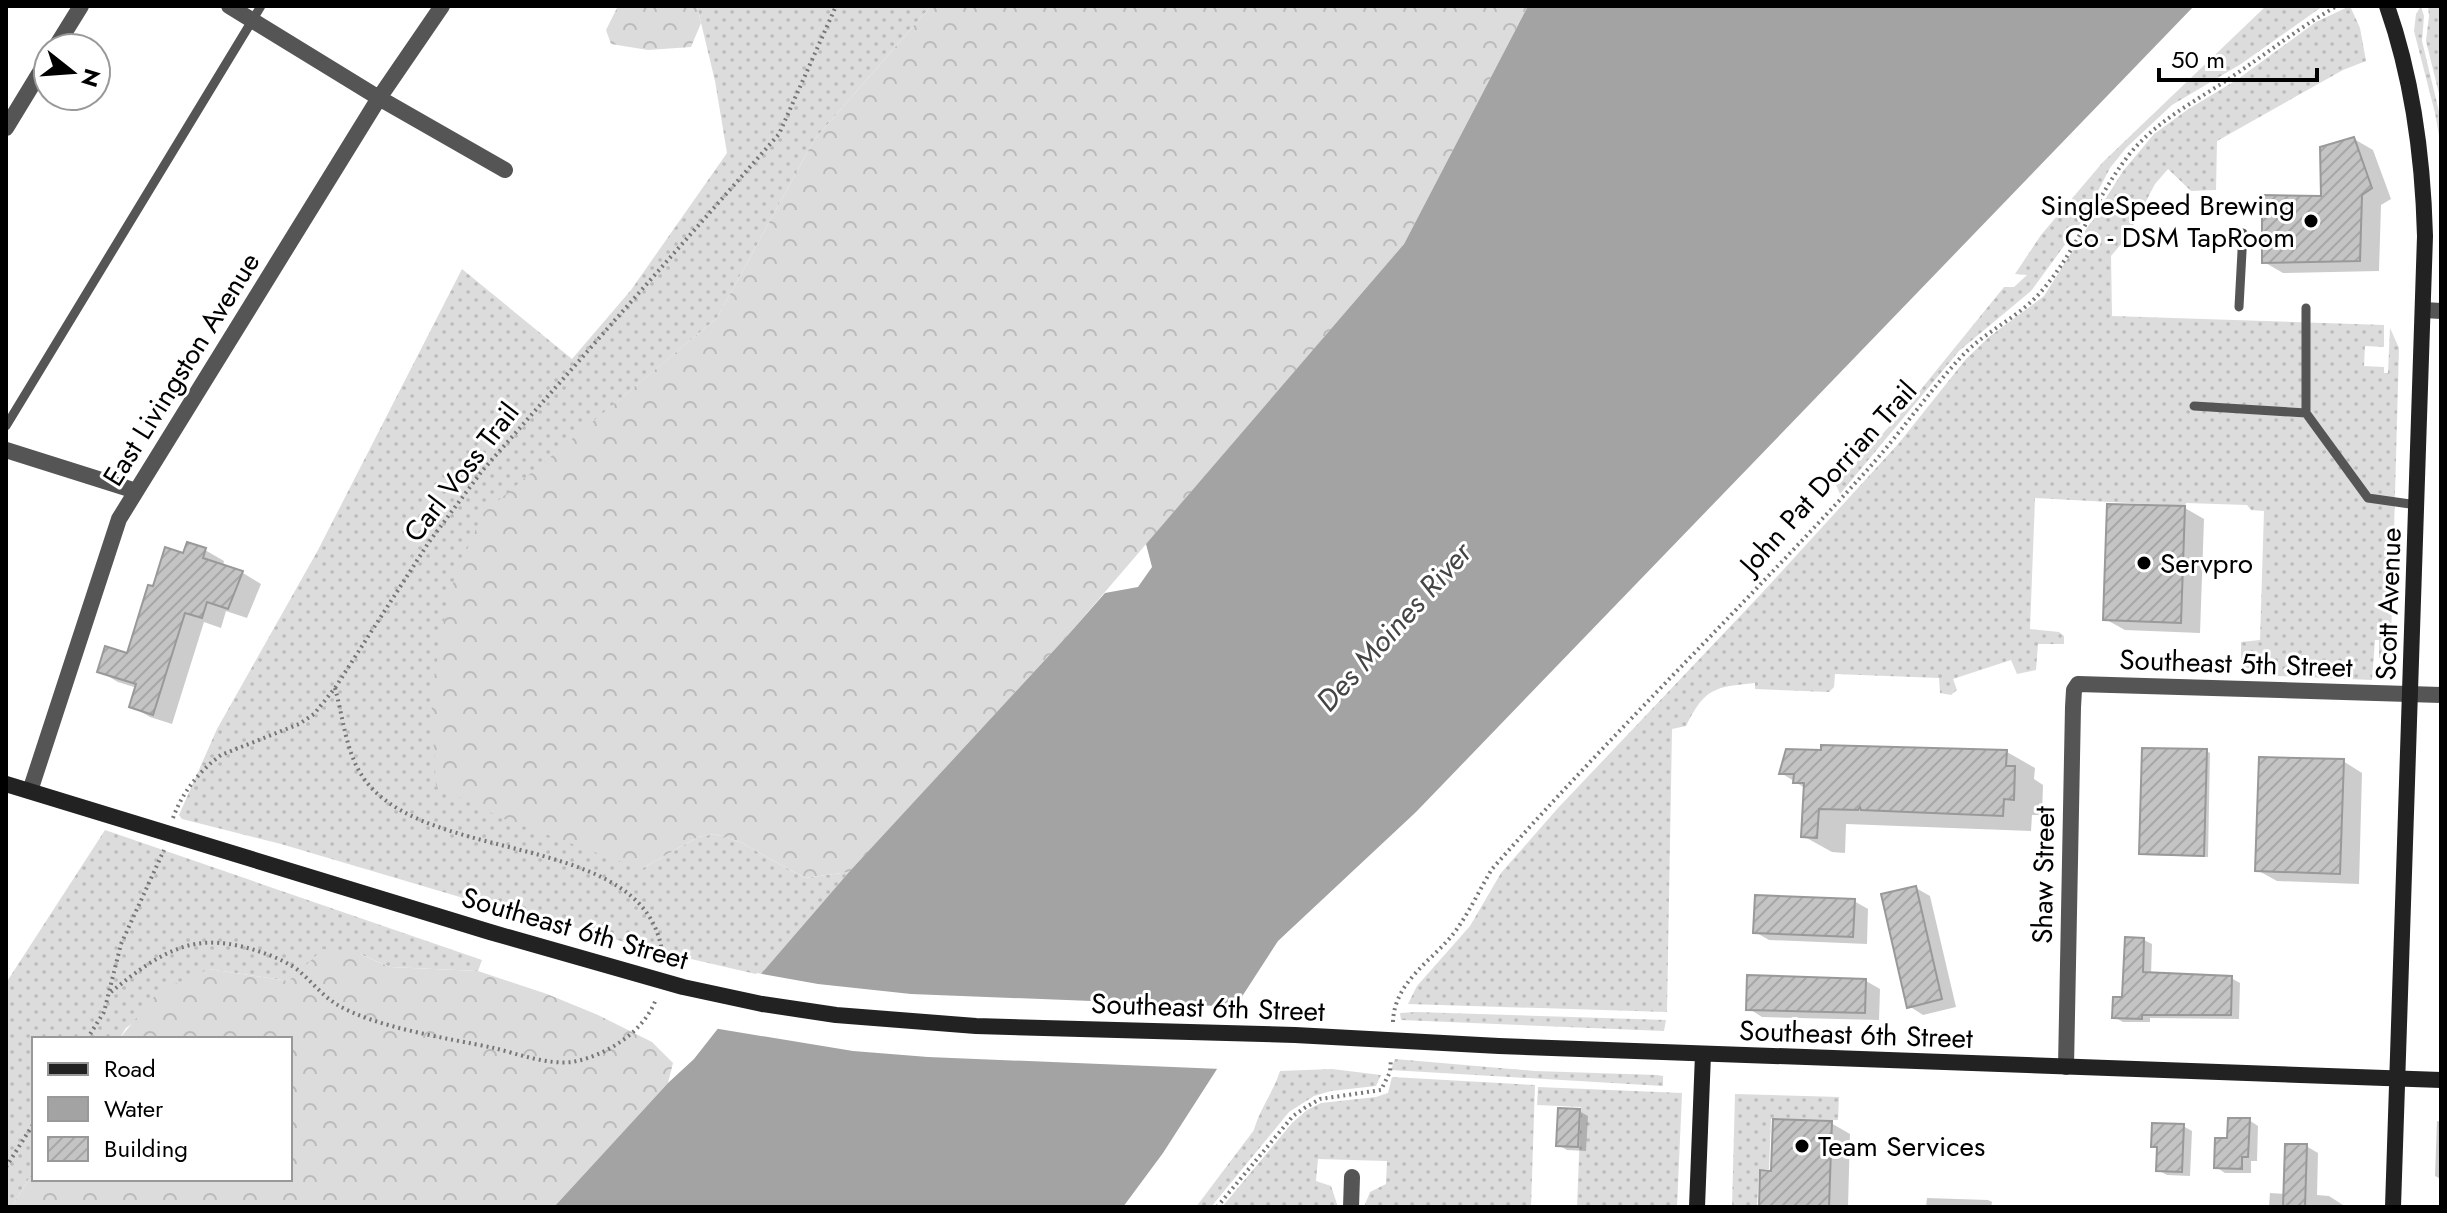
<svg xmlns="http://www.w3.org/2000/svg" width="2447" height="1213" font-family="Jost,sans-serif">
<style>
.grass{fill:url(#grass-dots)}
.forest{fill:url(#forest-crowns)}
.water{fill:#a3a3a3}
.pier{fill:#fff}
.shadow{fill:#0003}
.building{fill:url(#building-hatch);stroke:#999;stroke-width:2}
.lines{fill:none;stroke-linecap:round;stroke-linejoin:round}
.path{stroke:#777;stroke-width:4;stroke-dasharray:2 4;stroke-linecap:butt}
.lane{stroke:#555;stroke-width:9}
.street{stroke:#555;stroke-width:16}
.secondary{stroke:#222;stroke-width:16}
.poi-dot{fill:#000;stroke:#fff;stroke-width:3}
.labels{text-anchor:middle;stroke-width:6;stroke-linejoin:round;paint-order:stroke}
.poi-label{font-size:28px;fill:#000;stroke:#fff;text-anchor:start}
.street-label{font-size:28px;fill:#000;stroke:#fff}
.water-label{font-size:30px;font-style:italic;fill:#444;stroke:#fff}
</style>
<defs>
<pattern id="grass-dots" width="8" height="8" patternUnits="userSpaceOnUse" patternTransform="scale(2)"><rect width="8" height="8" fill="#dcdcdc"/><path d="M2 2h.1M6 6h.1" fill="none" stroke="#bbb" stroke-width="1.8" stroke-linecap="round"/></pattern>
<pattern id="forest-crowns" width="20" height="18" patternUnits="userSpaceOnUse" patternTransform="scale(2)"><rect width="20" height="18" fill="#dcdcdc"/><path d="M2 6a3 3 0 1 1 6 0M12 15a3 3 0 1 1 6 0" fill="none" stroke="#bbb"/></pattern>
<pattern id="building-hatch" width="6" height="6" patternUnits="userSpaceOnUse" patternTransform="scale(2)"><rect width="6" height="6" fill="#c4c4c4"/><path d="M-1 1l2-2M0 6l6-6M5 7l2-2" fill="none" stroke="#a7a7a7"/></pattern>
</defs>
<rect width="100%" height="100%" fill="#fff"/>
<path class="grass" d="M697,6H931L814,140L717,318L607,410L641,869L698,837L715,834L740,842L805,878L849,872L760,975L648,949L499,905L497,908L281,844L182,819L179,815L217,729L318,550L462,269L572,359L631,290L727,153L715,81Z
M2266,6H2323L2241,64L2172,105L2126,148L2110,168L2083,220L2031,291L1959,351L1840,494L1836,485L1905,409L2004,287H2014L2027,275L2015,274L2041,235L2103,162Z
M2350,6L2360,28L2366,61L2343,70L2217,141L2216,190L2191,191L2168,169L2155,184L2127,237L2111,256L2112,316L2384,325V347L2365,346L2364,366L2384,367V373H2388L2390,328L2399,348L2391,642L2389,657L2379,658V640H2375L2372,680L2255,675L2241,667V642L2260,640L2264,511L2251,510L2247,505L2186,503L2185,506L2035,498L2030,629L2059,632L2064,636V644H2038L2036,670L2017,674L2011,660L1953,679L1957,690L1951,695L1940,693L1939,678L1835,674L1834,687L1829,692L1755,689V683C1714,687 1705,688 1686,726L1672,729L1667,1012L1408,1004L1417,986L1470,926L1501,873L1558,808L1761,594L1899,443L1966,359L1989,337L2044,296L2123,171L2154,134L2187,110L2238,79L2316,22Z
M2421,6L2424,16L2422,41L2441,120V147L2435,113L2414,31L2416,14Z
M2428,6H2441V102L2426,41L2429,16Z
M105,830L482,960L478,971L390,967L360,954L289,981L209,969L126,1028L119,1039H34V1170L12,1207H6V983Z
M1416,1012L1666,1020L1664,1031L1401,1020L1400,1013Z
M1395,1059L1535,1071L1657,1075L1663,1076V1086L1391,1070Z
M1332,1069L1381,1075L1376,1086L1331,1091L1314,1096L1289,1112L1211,1207H1196L1254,1130C1259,1110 1273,1093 1280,1071Z
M1392,1077L1535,1085L1531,1207H1364L1370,1192L1386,1184L1387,1161L1318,1159L1316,1181L1331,1186L1338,1207H1222L1292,1123L1307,1110L1321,1103L1376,1097L1388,1093Z
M1538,1087L1682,1093L1677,1207H1577L1581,1107L1537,1105Z
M1735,1094L1839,1097L1838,1120L1771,1119L1769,1169H1759L1757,1207H1732Z"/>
<path class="forest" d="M618,6H697L701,23L691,47L648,50L611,44L606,30Z
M931,6H1528L1404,244L1068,635L849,872L805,878L740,842L715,834L698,837L641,869L504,819L436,786L431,695L449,593L482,514L717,318L814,140Z
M323,949L360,954L390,967L478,971L547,994L598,1015L652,1042L673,1063L668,1083L554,1207H12L34,1170V1179H290V1039H119L159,991L209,969L289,981Z"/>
<path class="water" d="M1528,6H2194L1416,812L1278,941L1243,995L1217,1069L1163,1153L1123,1207H554L668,1083L694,1059L760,975L849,872L1068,635L1105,593L1138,587L1152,567L1146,544L1404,244Z"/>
<path class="pier" d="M757,973L818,984L911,994L1243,1007L1221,1069L928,1057L853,1051L713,1028Z"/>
<path class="shadow" d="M2354,139L2373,150L2391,199L2381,205L2379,271L2283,273L2264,262L2323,198Z
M2185,508L2204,519L2200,633L2125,630L2105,619Z
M205,550L224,561L223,566L243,573L261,584L247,618L226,611L221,628L204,622L172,724L150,717L131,706L137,688L118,682L99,671L128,656L154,589L185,556Z
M2206,751L2210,753L2208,857L2145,855L2141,853Z
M2007,752L2035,768L2034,779L2043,785L2042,815H2032L2031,831L1846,824L1845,853L1832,852L1803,836L1805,788L1781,773Z
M2343,761L2362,773L2359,884L2277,881L2257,870Z
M1916,888L1930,896L1956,1007L1923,1015L1909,1006Z
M1854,901L1868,909L1867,944L1769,940L1755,932Z
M2144,940L2152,944L2151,975L2231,978L2240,983L2239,1019L2150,1018V1022H2123L2114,1017L2124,999Z
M1866,981L1880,989L1879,1020L1762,1017L1748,1008Z
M1579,1111L1588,1116L1586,1151L1567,1150L1558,1145Z
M2249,1120L2258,1126L2257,1161H2251V1173H2225L2216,1167L2229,1140Z
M2437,1121L2441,1122V1179L2435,1176Z
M1831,1123L1850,1134L1848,1207H1761L1773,1173Z
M2183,1126L2192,1131L2190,1176L2167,1175L2158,1170L2159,1149L2153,1145Z
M2306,1146L2318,1153L2317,1195L2329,1196L2346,1207H2269L2270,1193L2286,1194Z
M1927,1198L1988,1200L1992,1202L1991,1207H1926Z"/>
<path class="building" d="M2354,137L2372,188L2362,195L2360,261L2262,263V195L2321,196L2320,147Z
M2107,504L2185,506L2181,623L2103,620Z
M187,542L206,548L203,558L243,571L228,609L207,602L202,618L185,613L153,715L129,707L136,684L97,672L105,646L127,653L148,585L153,586L165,547L183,553Z
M1821,745L2007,750L2006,766H2015L2014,800L2004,799L2003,816L1861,810L1860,807L1858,810L1819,809L1817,838L1801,837L1804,783H1793L1794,774H1779L1786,749L1821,750Z
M2142,748L2207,749L2204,856L2139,854Z
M2259,757L2344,759L2340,874L2255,871Z
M1916,886L1942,999L1907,1008L1881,894Z
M1755,895L1855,899L1853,937L1753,933Z
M2125,937L2144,938L2143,972L2232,976L2231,1015H2142V1019L2112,1018L2113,997H2122Z
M1747,975L1866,979L1865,1013L1746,1010Z
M1558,1108L1580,1109L1578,1147L1556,1146Z
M2228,1118H2250L2248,1157H2242V1169L2214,1168L2215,1138H2227Z
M1773,1119L1832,1121L1829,1207H1759L1760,1170L1771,1171Z
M2152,1123L2184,1124L2182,1172L2156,1171L2157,1147H2151Z
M2285,1144H2307L2305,1207H2283Z"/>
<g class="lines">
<path class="path" d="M335,688C344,720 346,759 369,785C439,867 658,831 663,963
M173,818C182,793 199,771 221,755L299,724L314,714L335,688L429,542L482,471L779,134L836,6
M111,992C142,967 177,939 219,943C242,944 282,957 299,971C312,982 322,995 336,1004C376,1028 447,1038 494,1048C518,1054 548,1065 572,1062C606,1056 644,1032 656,999
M1393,1022C1394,982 1432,961 1454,933C1469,913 1480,889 1492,869C1614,731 1746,604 1869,468C1902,431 1930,390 1963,355C1986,331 2017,318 2039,294C2075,254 2093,203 2125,160C2152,123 2193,103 2230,78C2266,54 2300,27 2337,6
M87,1039L104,1012L121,944L164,850
M6,1167L34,1123
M1217,1207L1293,1116L1306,1107L1320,1099L1381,1090L1390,1072L1391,1059"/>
<path class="lane" d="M2239,307L2243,233
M2194,406L2306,413L2368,498L2417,505
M2306,413V308
M6,426L261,6"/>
<path class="street" d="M229,6L379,98L505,170
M55,48L81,6
M6,128L48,59
M2424,310L2441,311
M6,450L136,491
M30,791L119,519L379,98L442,6
M2066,1067L2073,707L2074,690L2078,684L2441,695
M1351,1207L1352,1177"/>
<path class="secondary" d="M2387,6C2413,80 2423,158 2425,236L2393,1207
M6,784L490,932L683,987L762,1004L836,1015L976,1026L1295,1035L1499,1046L2441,1080
M1697,1207L1703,1054"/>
</g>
<g class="poi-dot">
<circle cx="2311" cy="221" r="8"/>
<circle cx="2144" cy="563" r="8"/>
<circle cx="1802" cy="1146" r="8"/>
</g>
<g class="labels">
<g class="poi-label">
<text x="2295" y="215" text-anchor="end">SingleSpeed Brewing<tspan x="2295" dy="32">Co - DSM TapRoom</tspan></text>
<text x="2160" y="573">Servpro</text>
<text x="1818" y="1156">Team Services</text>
</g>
<g class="street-label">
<text transform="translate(181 369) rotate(-58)" y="10">East Livingston Avenue</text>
<text transform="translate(461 472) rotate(-52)" y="10">Carl Voss Trail</text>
<text transform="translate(1828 477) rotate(-48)" y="10">John Pat Dorrian Trail</text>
<text transform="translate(2388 604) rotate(-88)" y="10">Scott Avenue</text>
<text transform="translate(2236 663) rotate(2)" y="10">Southeast 5th Street</text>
<text transform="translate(2043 875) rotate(-89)" y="10">Shaw Street</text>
<text transform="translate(575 928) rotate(16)" y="10">Southeast 6th Street</text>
<text transform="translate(1208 1007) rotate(2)" y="10">Southeast 6th Street</text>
<text transform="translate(1856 1034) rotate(2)" y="10">Southeast 6th Street</text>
</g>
<g class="water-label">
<text transform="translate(1394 627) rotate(-48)" y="10">Des Moines River</text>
</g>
</g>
<rect width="2447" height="1213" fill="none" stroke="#000000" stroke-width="16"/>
<rect x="32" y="1037" width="260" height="144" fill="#ffffff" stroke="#999999" stroke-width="2"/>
<rect x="48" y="1063" width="40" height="12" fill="#222222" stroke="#999999" stroke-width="2"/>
<text x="104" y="1077" font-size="24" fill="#000000">Road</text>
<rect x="48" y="1097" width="40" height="24" fill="#a3a3a3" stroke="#999999" stroke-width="2"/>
<text x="104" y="1117" font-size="24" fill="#000000">Water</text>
<rect x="48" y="1137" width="40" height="24" fill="url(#building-hatch)" stroke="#999999" stroke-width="2"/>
<text x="104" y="1157" font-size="24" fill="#000000">Building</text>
<g transform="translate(72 72) rotate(107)"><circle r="38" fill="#ffffff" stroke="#999999" stroke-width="2"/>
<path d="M0-6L14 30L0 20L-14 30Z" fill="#000000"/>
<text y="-12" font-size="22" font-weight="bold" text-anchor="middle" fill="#000000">N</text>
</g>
<path d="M2159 68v12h158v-12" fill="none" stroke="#000000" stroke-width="4"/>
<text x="2171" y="68" font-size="24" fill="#000000" stroke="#ffffff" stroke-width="6" paint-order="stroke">50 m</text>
</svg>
